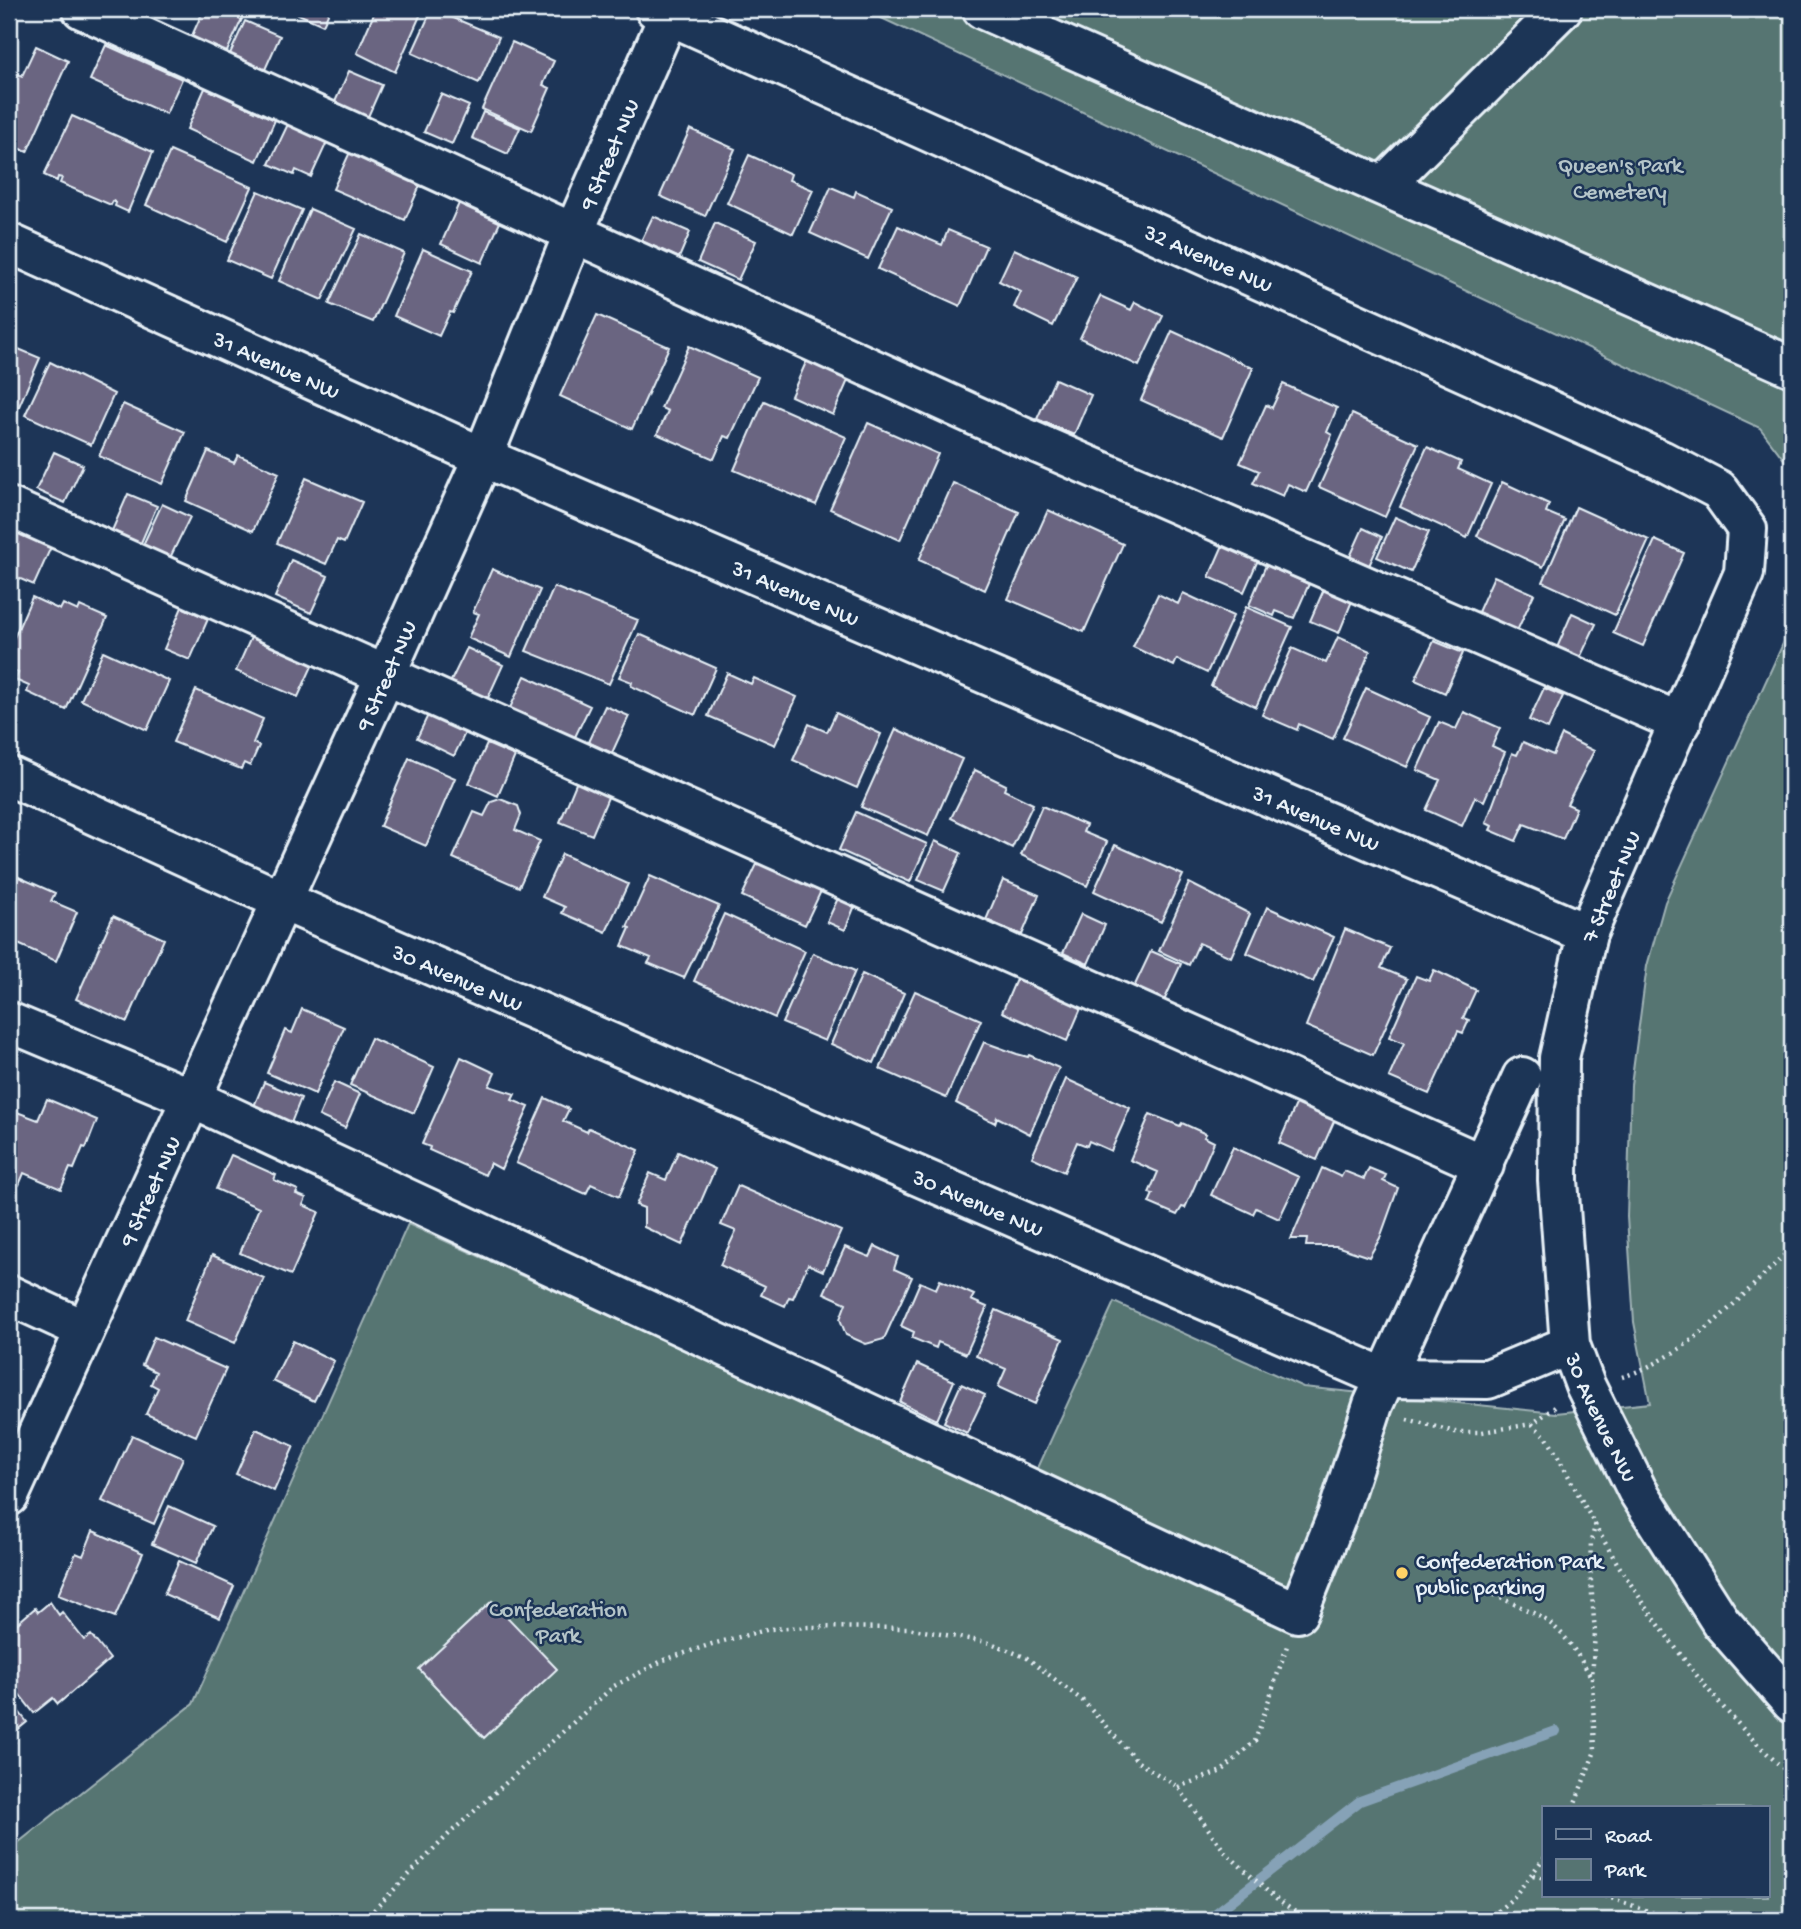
<svg xmlns="http://www.w3.org/2000/svg" width="1801" height="1929" font-family="'Gochi Hand',sans-serif">
<style>
.green{fill:#567472;stroke:#9fb2b5;stroke-width:2;fill-rule:evenodd}
.lines{fill:none;stroke-linecap:round;stroke-linejoin:round}
.stream{stroke:#86a2b7;stroke-width:10}
.building{fill:#6a6581;stroke:#e8f1f8;stroke-width:2}
.minor-casing{stroke:#e8f1f8;stroke-width:44}
.path{stroke:#e8f1f8;stroke-width:4.5;stroke-dasharray:2 5;stroke-linecap:butt}
.minor{stroke:#1d3557;stroke-width:38}
.poi-dot{fill:#ffd166;stroke:#1d3557;stroke-width:2.5}
.labels{text-anchor:middle;stroke-width:5;stroke-linejoin:round;paint-order:stroke}
.street-label{font-size:23px;fill:#e8f1f8;stroke:#1d3557}
.park-label{font-size:23px;fill:#b5c5c9;stroke:#1d3557}
.poi-label{font-size:23px;fill:#e8f1f8;stroke:#1d3557;text-anchor:start}
</style>
<rect width="100%" height="100%" fill="#1d3557"/>
<filter id="ink" filterUnits="userSpaceOnUse"><feTurbulence type="fractalNoise" baseFrequency=".0143" numOctaves="2"/><feDisplacementMap in="SourceGraphic" scale="14" xChannelSelector="R" yChannelSelector="G"/><feConvolveMatrix kernelMatrix="1 2 1 2 8 2 1 2 1" color-interpolation-filters="sRGB"/></filter>
<g filter="url(#ink)">
<path class="green" d="M862,9H1792V470L1760,428Z
M1792,624V1920H9V1850L193,1704L408,1224L1022,1503L1114,1302L1303,1387L1556,1413L1650,1403L1634,1322L1627,1217L1631,1085L1647,966L1665,902ZM1544,1808H1768V1896H1544Z"/>
<g class="lines">
<path class="stream" d="M1207,1920L1360,1801L1556,1731"/>
</g>
<path class="building" d="M204,9H219L242,19L225,56L190,40Z
M287,9H330L323,25Z
M376,9H423L395,72L357,53Z
M432,9L499,37L479,83L412,53Z
M245,21L280,36L263,74L228,58Z
M512,42L554,61L543,85L550,88L531,131L482,109Z
M106,45L182,79L166,114L90,80Z
M36,46L68,61L27,152L9,144V70L22,76Z
M349,71L382,85L367,119L334,104Z
M205,88L275,120L257,161L187,129Z
M441,94L469,106L452,144L424,132Z
M483,112L520,128L508,154L472,138Z
M72,116L153,152L128,212L115,206L116,203L113,201L111,205L60,183L62,178L58,177L57,181L44,175Z
M288,124L327,142L311,177L296,170L294,175L269,164Z
M690,129L735,149L705,216L660,196Z
M170,151L252,187L227,242L146,205Z
M350,152L421,183L405,220L333,189Z
M749,155L791,174L789,180L813,190L793,234L727,203Z
M831,187L854,197L856,191L892,207L868,259L810,233Z
M258,191L302,210L271,279L227,260Z
M460,201L501,220L482,263L441,244Z
M310,209L356,229L322,300L279,281Z
M653,216L690,232L679,258L641,241Z
M715,223L756,241L738,280L698,262Z
M898,226L942,245L948,230L986,246L960,306L878,269Z
M361,234L404,253L373,322L329,304Z
M423,249L472,271L453,313L450,312L439,336L394,316Z
M1014,249L1077,277L1053,326L1014,307L1021,292L999,281Z
M1100,296L1131,310L1135,302L1163,316L1139,366L1080,338Z
M597,315L669,347L632,429L560,396Z
M1172,331L1253,368L1223,437L1141,400Z
M9,345L40,358L17,411L9,407Z
M689,346L758,377L730,438L724,436L714,459L657,434L668,411L661,408Z
M807,360L849,378L833,415L791,396Z
M50,362L114,394L91,445L25,415Z
M1055,379L1091,395L1074,435L1037,419Z
M1283,384L1337,408L1327,432L1332,435L1306,492L1288,484L1283,496L1253,483L1259,471L1240,463L1266,405L1272,408Z
M764,401L846,437L816,505L734,470Z
M123,404L185,432L162,484L99,456Z
M1352,414L1418,444L1385,517L1319,487Z
M868,423L938,454L900,540L830,509Z
M1427,447L1461,462L1458,469L1491,484L1467,538L1400,507Z
M208,451L234,463L238,455L279,473L253,531L186,501Z
M54,452L83,465L65,503L36,490Z
M306,478L362,502L344,543L337,540L326,564L277,543Z
M1502,482L1549,504L1546,512L1565,520L1543,567L1477,536Z
M953,483L1019,512L985,590L919,560Z
M128,494L157,506L140,545L111,533Z
M162,504L190,517L169,560L142,547Z
M1576,507L1649,540L1615,615L1543,582Z
M1048,510L1123,544L1084,632L1008,599Z
M1395,517L1429,532L1411,572L1377,557Z
M10,527L51,547L34,585L9,574Z
M1363,528L1382,537L1368,568L1349,559Z
M1655,540L1684,553L1643,646L1613,633Z
M1223,545L1258,560L1244,592L1209,577Z
M291,560L328,576L311,613L275,597Z
M1266,565L1309,584L1294,618L1276,611L1274,616L1249,605Z
M492,569L540,590L511,657L468,638L479,614L473,612Z
M1494,576L1534,594L1517,631L1478,612Z
M554,587L638,620L609,684L526,651Z
M1324,589L1352,601L1339,633L1310,621Z
M1183,593L1233,616L1207,673L1177,659L1174,666L1133,647L1158,594L1178,604Z
M32,597L60,610L63,604L78,611L80,606L107,618L66,710L27,692L29,686L15,680L18,673L9,669V649Z
M182,607L208,619L190,660L164,649Z
M1246,607L1292,627L1256,707L1211,686Z
M1572,613L1596,624L1579,660L1556,650Z
M639,634L716,668L695,715L631,686L632,682L619,677Z
M252,635L313,664L298,697L236,671Z
M1338,637L1370,651L1333,739L1299,724L1297,730L1262,715L1292,648L1326,663Z
M1434,641L1463,653L1445,693L1415,680Z
M467,648L503,665L487,700L450,683Z
M103,651L169,681L147,730L81,700Z
M727,673L751,684L754,678L797,697L775,745L708,716Z
M525,676L590,706L574,739L509,710Z
M1366,688L1430,717L1407,767L1343,738Z
M1544,688L1563,696L1548,729L1529,720Z
M196,690L263,719L253,743L259,746L250,766L244,763L241,769L173,742Z
M605,706L629,716L612,753L588,742Z
M1464,712L1500,728L1492,746L1505,752L1484,801L1475,797L1462,826L1426,810L1440,780L1417,770L1439,722L1456,729Z
M429,713L466,731L454,756L417,738Z
M836,713L881,734L857,788L793,760L809,724L827,732Z
M896,729L962,759L928,836L861,807Z
M1562,735L1594,751L1567,804L1576,808L1563,839L1524,824L1516,841L1490,830L1492,826L1486,823L1512,753L1517,755L1523,742L1553,755Z
M487,744L515,756L498,796L469,783Z
M409,758L455,778L426,846L380,826Z
M975,770L1006,785L1004,790L1033,804L1012,848L951,818Z
M577,781L609,795L592,835L560,822Z
M500,799L518,806L521,815L515,830L540,841L519,887L453,858L474,812L484,816L491,802Z
M1042,806L1086,825L1083,832L1107,842L1087,886L1021,855Z
M856,812L927,844L910,882L839,850Z
M935,841L961,853L944,891L918,880Z
M1115,845L1183,875L1161,922L1094,891Z
M562,854L628,884L606,932L562,913L565,907L542,897Z
M758,862L821,891L805,925L742,896Z
M14,875L55,893L51,901L77,912L56,961L9,940V886Z
M650,876L719,906L684,978L648,963L651,958L622,946L630,928L627,927Z
M1003,880L1039,895L1022,935L986,920Z
M1189,883L1250,914L1231,957L1199,943L1189,965L1159,951Z
M839,896L856,903L845,930L827,922Z
M1267,907L1334,937L1313,982L1247,953Z
M724,914L805,951L775,1018L694,981Z
M1081,914L1105,925L1088,964L1063,953Z
M113,916L164,939L127,1022L76,999Z
M1345,929L1390,948L1381,968L1407,979L1373,1055L1306,1026Z
M1151,951L1181,964L1164,1001L1134,987Z
M813,953L855,971L825,1041L782,1023Z
M1434,970L1476,990L1463,1018L1469,1020L1463,1033L1458,1031L1429,1094L1389,1077L1404,1043L1389,1037L1416,976L1429,981Z
M862,974L904,993L874,1063L831,1044Z
M1017,977L1082,1006L1067,1041L1002,1012Z
M915,991L981,1020L946,1098L880,1069Z
M302,1009L344,1027L315,1094L267,1073L285,1030L292,1033Z
M371,1038L434,1067L414,1113L350,1085Z
M984,1042L1017,1054L1028,1057L1029,1055L1059,1068L1030,1134L997,1117L995,1123L956,1103Z
M461,1057L495,1073L489,1086L515,1094L512,1100L529,1107L501,1169L490,1163L485,1175L429,1150L430,1147L422,1144Z
M1066,1079L1130,1108L1111,1151L1089,1141L1087,1146L1077,1142L1064,1172L1032,1157Z
M264,1082L301,1098L291,1123L254,1106Z
M334,1082L360,1094L345,1128L319,1116Z
M545,1098L569,1109L563,1121L587,1132L589,1128L639,1150L619,1197L591,1184L586,1194L516,1163Z
M47,1099L97,1120L86,1148L83,1147L74,1169L70,1168L61,1189L24,1173L19,1185L9,1181V1109L38,1120Z
M1297,1102L1335,1119L1317,1160L1279,1143Z
M1150,1114L1180,1126L1182,1123L1206,1134L1204,1137L1214,1142L1185,1208L1182,1207L1177,1215L1149,1203L1153,1194L1149,1193L1158,1172L1130,1160Z
M1233,1147L1299,1177L1279,1219L1256,1208L1253,1214L1211,1195Z
M678,1152L715,1169L682,1245L644,1227V1208L636,1205L650,1173L666,1180Z
M231,1155L276,1175L274,1180L298,1190L296,1194L306,1198L303,1205L319,1212L291,1275L240,1253L259,1208L216,1189Z
M1322,1168L1341,1177L1344,1171L1364,1179L1369,1168L1386,1175L1383,1181L1398,1188L1380,1238L1369,1257L1336,1246H1306L1307,1239H1291Z
M738,1186L841,1231L823,1271L808,1264L793,1298L789,1297L785,1306L761,1295L765,1286L720,1265L736,1231L721,1225Z
M875,1246L898,1257L894,1269L912,1277L884,1339L866,1344L846,1335L840,1319L846,1303L824,1293L845,1247L870,1257Z
M212,1255L264,1278L235,1343L185,1321Z
M940,1280L974,1295L971,1300L987,1307L966,1354L938,1342L936,1348L912,1338L914,1332L901,1326L920,1282L936,1289Z
M996,1310L1063,1339L1035,1404L998,1387L1006,1369L976,1356Z
M154,1337L226,1369L196,1436L146,1414L158,1388L151,1384L156,1372L142,1365Z
M293,1341L334,1361L314,1401L273,1381Z
M917,1364L954,1381L937,1420L900,1402Z
M961,1384L985,1395L967,1433L944,1422Z
M256,1429L294,1446L274,1491L236,1474Z
M132,1435L183,1458L154,1524L102,1501Z
M169,1506L213,1526L196,1563L152,1544Z
M93,1531L143,1553L115,1617L58,1595L76,1553L83,1556Z
M179,1561L234,1586L220,1618L164,1594Z
M492,1601L557,1669L484,1738L419,1669Z
M50,1602L59,1615L62,1612L84,1640L91,1635L110,1659L58,1704L53,1698L34,1713L9,1681V1622L13,1627L35,1608L38,1612Z
M9,1699L27,1722L10,1736L15,1742L9,1747Z"/>
<g class="lines">
<g class="minor-casing">
<g id="minor">
<path d="M82,9L1009,431L1681,723"/>
<path id="s1" d="M655,9L1661,460L1719,490L1747,529L1744,573L1587,934L1559,1058L1558,1180L1570,1345L1585,1385L1637,1490L1721,1622L1792,1703"/>
<path d="M982,9L1792,367"/>
<path d="M1384,185L1562,9"/>
<path id="s2" d="M9,243L483,457L1587,934"/>
<path d="M9,507L1484,1165"/>
<path id="s3" d="M9,776L283,901L1385,1378L1488,1379L1570,1345"/>
<path d="M9,1022L193,1099L1298,1613L1337,1516L1373,1405L1522,1077"/>
<path d="M9,1295L83,1329"/>
<path id="s4" d="M9,1496L385,676L483,457L574,232L669,15"/>
</g>
</g>
<path class="path" d="M1622,1377C1692,1355 1740,1296 1792,1248
M1407,1419L1455,1432H1482L1532,1424L1555,1407
M1532,1424L1547,1438C1575,1485 1599,1537 1630,1583C1676,1652 1729,1722 1792,1776
M1494,1595C1551,1620 1560,1623 1591,1677
M1178,1787L1222,1771L1255,1741L1287,1646
M1573,1808L1595,1751L1592,1678L1595,1633L1590,1569L1591,1541L1596,1523
M1533,1875L1544,1878
M1605,1896L1674,1920
M364,1920L450,1833L614,1686L664,1660L712,1644L770,1629L809,1627L907,1628L991,1643L1027,1658L1083,1701L1138,1762L1178,1787L1225,1852L1276,1899L1307,1920
M1487,1920L1513,1898L1544,1858"/>
<use href="#minor" class="minor"/>
</g>
</g>
<circle class="poi-dot" cx="1402" cy="1573" r="7"/>
<g class="labels">
<g class="street-label">
<text dy="8" stroke="none"><textPath href="#s4" startOffset="1470">9 Street NW</textPath></text>
<text dy="8" stroke="none"><textPath href="#s1" startOffset="607">32 Avenue NW</textPath></text>
<text dy="8" stroke="none"><textPath href="#s2" startOffset="294">31 Avenue NW</textPath></text>
<text dy="8" stroke="none"><textPath href="#s2" startOffset="861">31 Avenue NW</textPath></text>
<text dy="8" stroke="none"><textPath href="#s4" startOffset="903">9 Street NW</textPath></text>
<text dy="8" stroke="none"><textPath href="#s2" startOffset="1428">31 Avenue NW</textPath></text>
<text transform="translate(1610 886) rotate(-67)" y="8">7 Street NW</text>
<text dy="8" stroke="none"><textPath href="#s3" startOffset="492">30 Avenue NW</textPath></text>
<text dy="8" stroke="none"><textPath href="#s4" startOffset="336">9 Street NW</textPath></text>
<text dy="8" stroke="none"><textPath href="#s3" startOffset="1059">30 Avenue NW</textPath></text>
<text dy="8" stroke="none"><textPath href="#s1" startOffset="2147">30 Avenue NW</textPath></text>
</g>
<g class="park-label">
<text x="1620" y="172">Queen's Park<tspan x="1620" dy="26">Cemetery</tspan></text>
<text x="558" y="1616">Confederation<tspan x="558" dy="26">Park</tspan></text>
</g>
<g class="poi-label">
<text x="1416" y="1568">Confederation Park<tspan x="1416" dy="26">public parking</tspan></text>
</g>
</g>
<rect width="1801" height="1929" fill="none" stroke="#1d3557" stroke-width="35"/>
<rect x="18" y="18" width="1766" height="1894" fill="none" stroke="#e8f1f8" stroke-width="2.5" filter="url(#ink)"/>
<rect x="1542" y="1806" width="228" height="91" fill="#1d3557" stroke="#6e8097" stroke-width="2"/>
<rect x="1556" y="1829" width="35" height="10" fill="#1d3557" stroke="#6e8097" stroke-width="2"/>
<text x="1605" y="1842" font-size="21" fill="#e8f1f8">Road</text>
<rect x="1556" y="1859" width="35" height="21" fill="#567472" stroke="#6e8097" stroke-width="2"/>
<text x="1605" y="1876" font-size="21" fill="#e8f1f8">Park</text>
</svg>
